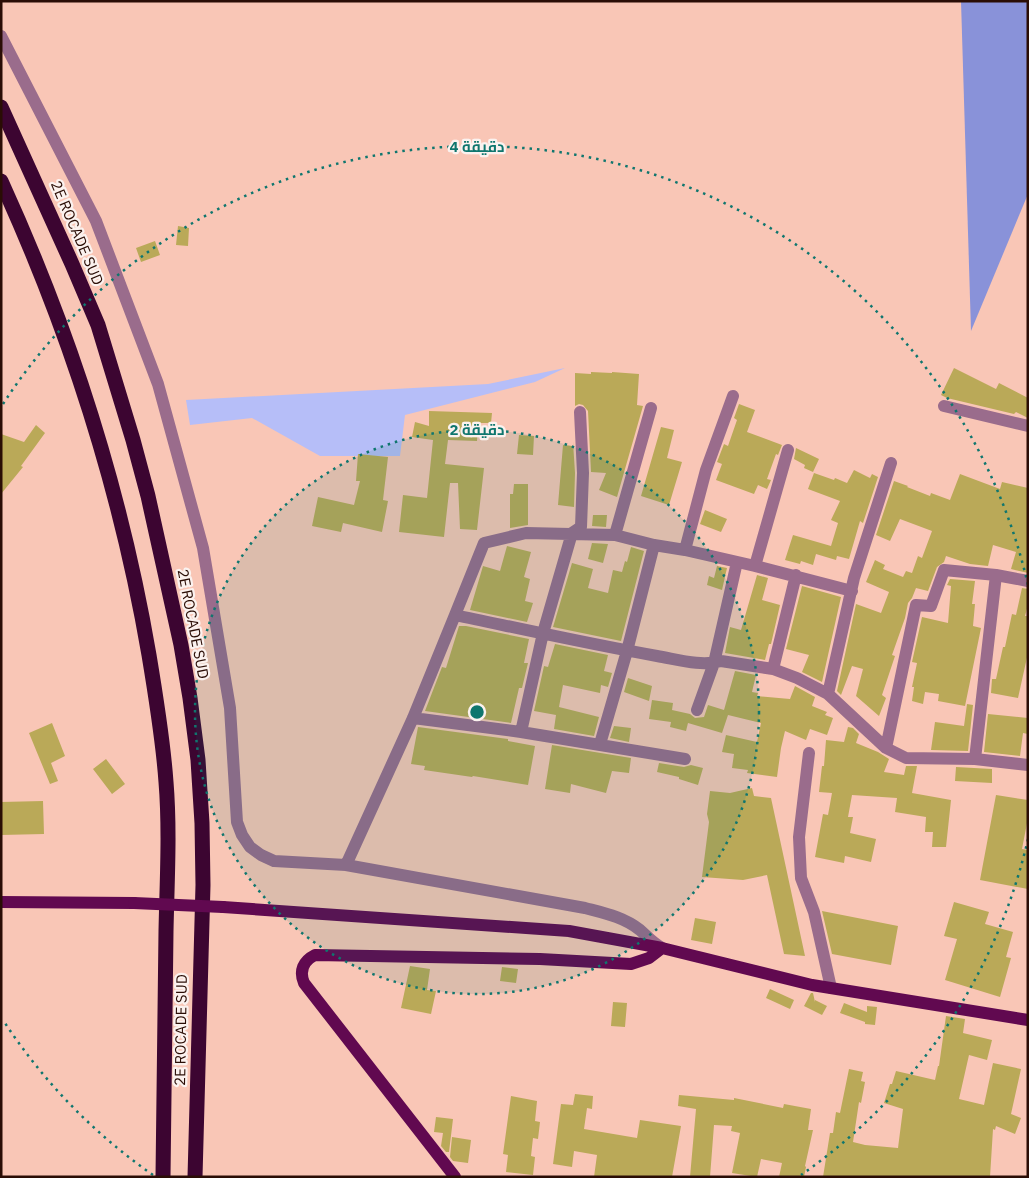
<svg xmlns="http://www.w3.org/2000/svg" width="1029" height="1178" font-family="'IBM Plex Sans',Cairo,sans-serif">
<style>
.green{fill:#b6bef8}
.forest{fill:#8992d9}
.building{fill:#baa958}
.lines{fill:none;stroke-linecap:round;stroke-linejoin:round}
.minor{stroke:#9a6c8c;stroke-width:12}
.major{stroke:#610950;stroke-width:12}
.highway{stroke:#3c0531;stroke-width:15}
.major-bridge{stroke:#610950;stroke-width:12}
.ring{fill:none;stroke:#0f766e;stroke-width:2.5;stroke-dasharray:2.5 5}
.labels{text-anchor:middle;stroke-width:4.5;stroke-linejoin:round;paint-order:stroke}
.street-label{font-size:15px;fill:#2a0d05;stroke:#fbf2ef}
.centre{fill:#0f766e;stroke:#fbf2ef;stroke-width:2.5}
.ring-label{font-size:15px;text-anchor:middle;font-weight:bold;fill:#0f766e;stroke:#fbf2ef;stroke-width:4.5;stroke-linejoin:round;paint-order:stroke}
</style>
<rect width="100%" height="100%" fill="#f9c6b6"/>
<path class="green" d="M565,368L535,382L405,415L400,456H320L252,418L190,425L186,400L488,384Z"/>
<path class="forest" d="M961,1H1028V194L971,331Z"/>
<path class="building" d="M178,226L189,228L188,246L176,245Z
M155,241L160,255L141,262L136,248Z
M954,368L996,389L999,383L1028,398V418L1016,412L1014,414L947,398L941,395Z
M591,372L612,373V372L639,374L637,405L643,406L617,497L599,490L606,473L591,472L588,411L583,405L579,404L575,406V373L591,374Z
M739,404L755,410L747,432L782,445L778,455L776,454L767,479L771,480L767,489L758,485L754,494L716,480L722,464L717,462L724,444L728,446L737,420L734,418Z
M429,411L492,413L491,423H478L477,441L448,440L445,464L484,468L477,530L460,529L458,483H450L444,537L399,532L403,495L427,498L433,440L412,437L415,422L429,426Z
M36,425L45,433L21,466L23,467L1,494V434L24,442Z
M661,427L674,430L667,458L682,462L669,505L641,496Z
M519,435L534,436L533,455L517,454Z
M573,442L575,473L574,507L558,505L563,445L573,446Z
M796,448L819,459L813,472L804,468L805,465L794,459Z
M358,454L388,457L383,500L388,501L382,532L343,523L341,532L312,526L318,497L354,505L360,481H356Z
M854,470L870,478L872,474L878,477L863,523L860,521L849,559L837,556L836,560L816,554L813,565L801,561L800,564L785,560L793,535L831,546L838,523L831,520L840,501L808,489L814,473L834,480L835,478L847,483Z
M960,474L1000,489L1002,482L1028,488V573L1011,569L1016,552L993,545L988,566L970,564L946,556L944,562L937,567L928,591L916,588L912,598L908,603L905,618L892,655L895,656L882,695L886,698L879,716L856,696L863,669L852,666L841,695L837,691L856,604L881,613L889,592L866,582L875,560L885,565L883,569L903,577L906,571L912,573L918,556L922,558L932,531L900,519L890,541L876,535L894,481L908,486L907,487L930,496L931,493L950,500Z
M514,484H528V525L510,528V494H513Z
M705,510L727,519L721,532L700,524Z
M593,515H607L606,527L592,526Z
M592,543L608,544L603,563L588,559Z
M507,546L531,552L524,577L530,579L525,601L533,603L527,622L470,610L483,566L500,571Z
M631,547L644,551L621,641L553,627L572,563L593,569L588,588L608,593L613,570L622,572L625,561L627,562Z
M717,566L727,568L722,590L707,585L709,576L714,578Z
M757,575L768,578L762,600L780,605L771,644H769L765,660L725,653L730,627L741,630Z
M950,579L975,581L972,604H975L973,626L981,628L965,706L938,701L939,694L925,692L923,704L912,701L914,687H912L917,663L912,662L922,617L948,623L951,586L947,585Z
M802,586L841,597L822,682L802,672L809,655L786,649Z
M1022,588L1028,589V605L1025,616H1028V653L1018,698L991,693L992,679H996L1003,647H1005L1012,614L1016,615Z
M459,626H466L529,639L524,663H528L522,688H519L511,723L425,711L442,667L446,668Z
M555,644L608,655L604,671L612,673L608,687L601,685L600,693L563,685L559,707L599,717L594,736L554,729L556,715L534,711L544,666L548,667Z
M735,671L756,675L752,692L758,693L757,696L790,699L795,686L815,697L812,706L827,712L825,715L833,718L827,735L810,729L806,740L785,731L781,748L777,777L747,773L748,770L732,768L734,754L722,752L726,735L757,742L761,723L728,715L722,733L688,723L686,731L670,727L671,722L649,719L652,700L673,703L672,710L690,714L695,718L704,717L708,705L724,710Z
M628,678L652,686L649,701L624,692Z
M967,704L973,705L968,751L931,750L935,722L964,726Z
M988,714L1028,718V734L1023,733L1020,756L984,752Z
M52,723L65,756L51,763L58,781L50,784L29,733Z
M614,726L631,728L629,742L610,738Z
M418,727L508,739V741L535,746L528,785L473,776L472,777L424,770L425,766L411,764Z
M848,727L853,728L859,734L856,743L878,752L889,759L884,772L904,775L906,766H917L912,793L951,800L946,847H932L933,832H925L926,817L895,812L897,798L852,795L848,817H853L850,833L876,839L871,862L845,856L844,863L815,857L823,814L828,815L832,793L819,792L822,766H824L826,740L844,742Z
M552,745L631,758L629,773L612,771L606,793L571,784L570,793L545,789Z
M106,759L125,784L112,794L93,769Z
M659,763L684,767L691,765L703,768L698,785L679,779V777L657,772Z
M956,767L992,769V783L955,781Z
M752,788L754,796L771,798L805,956L784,954L767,875L743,880L702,877L709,822L707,814L710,791L730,793Z
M996,795L1028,800V818L1022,849L1028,850V889L980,880Z
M43,801L44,834L1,835V802Z
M954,902L989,912L985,924L1013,932L1006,957L1011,958L1000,997L945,980L957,939L944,936Z
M822,911L898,926L891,965L832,954Z
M695,918L716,922L712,944L691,940Z
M410,966L430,969L427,990L436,991L431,1014L401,1008Z
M502,967L518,969L516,983L500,981Z
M770,989L794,1000L790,1009L766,998Z
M811,993H813L815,1002V1000L827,1006L822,1015L804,1006Z
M613,1002L627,1003L625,1027L611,1026Z
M844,1003L867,1012V1006L877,1007L875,1025L865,1024V1022L840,1013Z
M946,1016L965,1019L963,1033L992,1040L987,1060L969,1055L959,1099L984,1105L993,1063L1021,1069L1011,1114L1021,1118L1015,1134L996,1126L995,1130L993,1129L990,1177H823L830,1133H833L836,1112L840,1113L849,1069L863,1072L861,1081L865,1082L861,1103L859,1102L853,1142L865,1145L898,1148L903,1109L884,1103L890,1084H892L896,1071L935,1080L938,1066H939Z
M575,1094L593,1096L592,1109L587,1108L584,1129L637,1138L640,1120L681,1126L672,1177H594L597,1155L574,1151L572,1167L553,1164L561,1104L573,1105Z
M679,1095L734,1100V1098L783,1108L784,1104L811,1109L808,1130H813L805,1166L806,1167L804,1177H779L782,1163L761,1159L757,1177L732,1173L740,1133L731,1131L732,1126L714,1125L710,1177H690L696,1109L678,1106Z
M511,1096L537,1101L535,1121L540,1122L538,1139L533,1138L531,1156L535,1157L533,1175L506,1172L508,1155L503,1154Z
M436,1117L453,1119L449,1152H446L441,1146L443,1133L434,1132Z
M452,1137L471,1140L468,1163L453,1161L450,1157Z"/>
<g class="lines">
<path class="minor" d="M1,36L96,221L158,384L203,548L230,708L237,822L242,835L250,847L261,855L274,861L346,865L585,908C604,913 624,917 640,930C648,937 652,942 662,948
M944,406L1028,426
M615,535L651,408
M685,550L706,470L733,396
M755,566L788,450
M455,615L484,543L526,533L615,535L654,545L685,550L755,566L852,591
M773,669L796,575
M828,694L854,578L891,463
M697,710L714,663L737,562
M413,718L521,732L685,759
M521,732L543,633L572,533L581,527L583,473L580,412
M600,744L627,651L654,545
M886,748L916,605L931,606L944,570L996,575
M809,753L799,837L801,878L814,912L831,988
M975,759L996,575L1028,581
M346,865L413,718L455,615C522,629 589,644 657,656C676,659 701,667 721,661L773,669L797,678L828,694L886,748L906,758L975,759L1028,765"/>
<path class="major" d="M1,902L134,903
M223,907L569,931L662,948L812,985L1028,1020
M455,1177L304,983C299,971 303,961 315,955L540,959L631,964L649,958L662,948"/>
<path class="highway" d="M1,107L72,264L98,325L133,440L148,496L181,645L190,698L198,760L202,823L203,885L195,1177
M1,181C70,332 121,491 149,655C156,697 163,739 166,782C170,831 167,881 166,931C165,1013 164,1095 163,1177"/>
<path class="major-bridge" d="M134,903L223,907"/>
</g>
<circle cx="477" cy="712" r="282" fill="#0f766e" fill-opacity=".12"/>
<g class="ring">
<circle cx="477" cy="712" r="282"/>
<path d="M1028 839A565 565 0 0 1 801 1175M153 1175A565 565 0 0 1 3 1020M3 404A565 565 0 0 1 1028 585"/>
</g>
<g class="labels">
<g class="street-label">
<text transform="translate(77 233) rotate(67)" y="5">2E ROCADE SUD</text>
<text transform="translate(193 624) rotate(79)" y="5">2E ROCADE SUD</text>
<text transform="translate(181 1030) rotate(-89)" y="5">2E ROCADE SUD</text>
</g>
</g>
<circle cx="477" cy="712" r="8" class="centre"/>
<g class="ring-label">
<text x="477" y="152">4 دقيقة</text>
<text x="477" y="435">2 دقيقة</text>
</g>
<rect width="1029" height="1178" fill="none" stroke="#2a0d05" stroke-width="5"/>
</svg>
